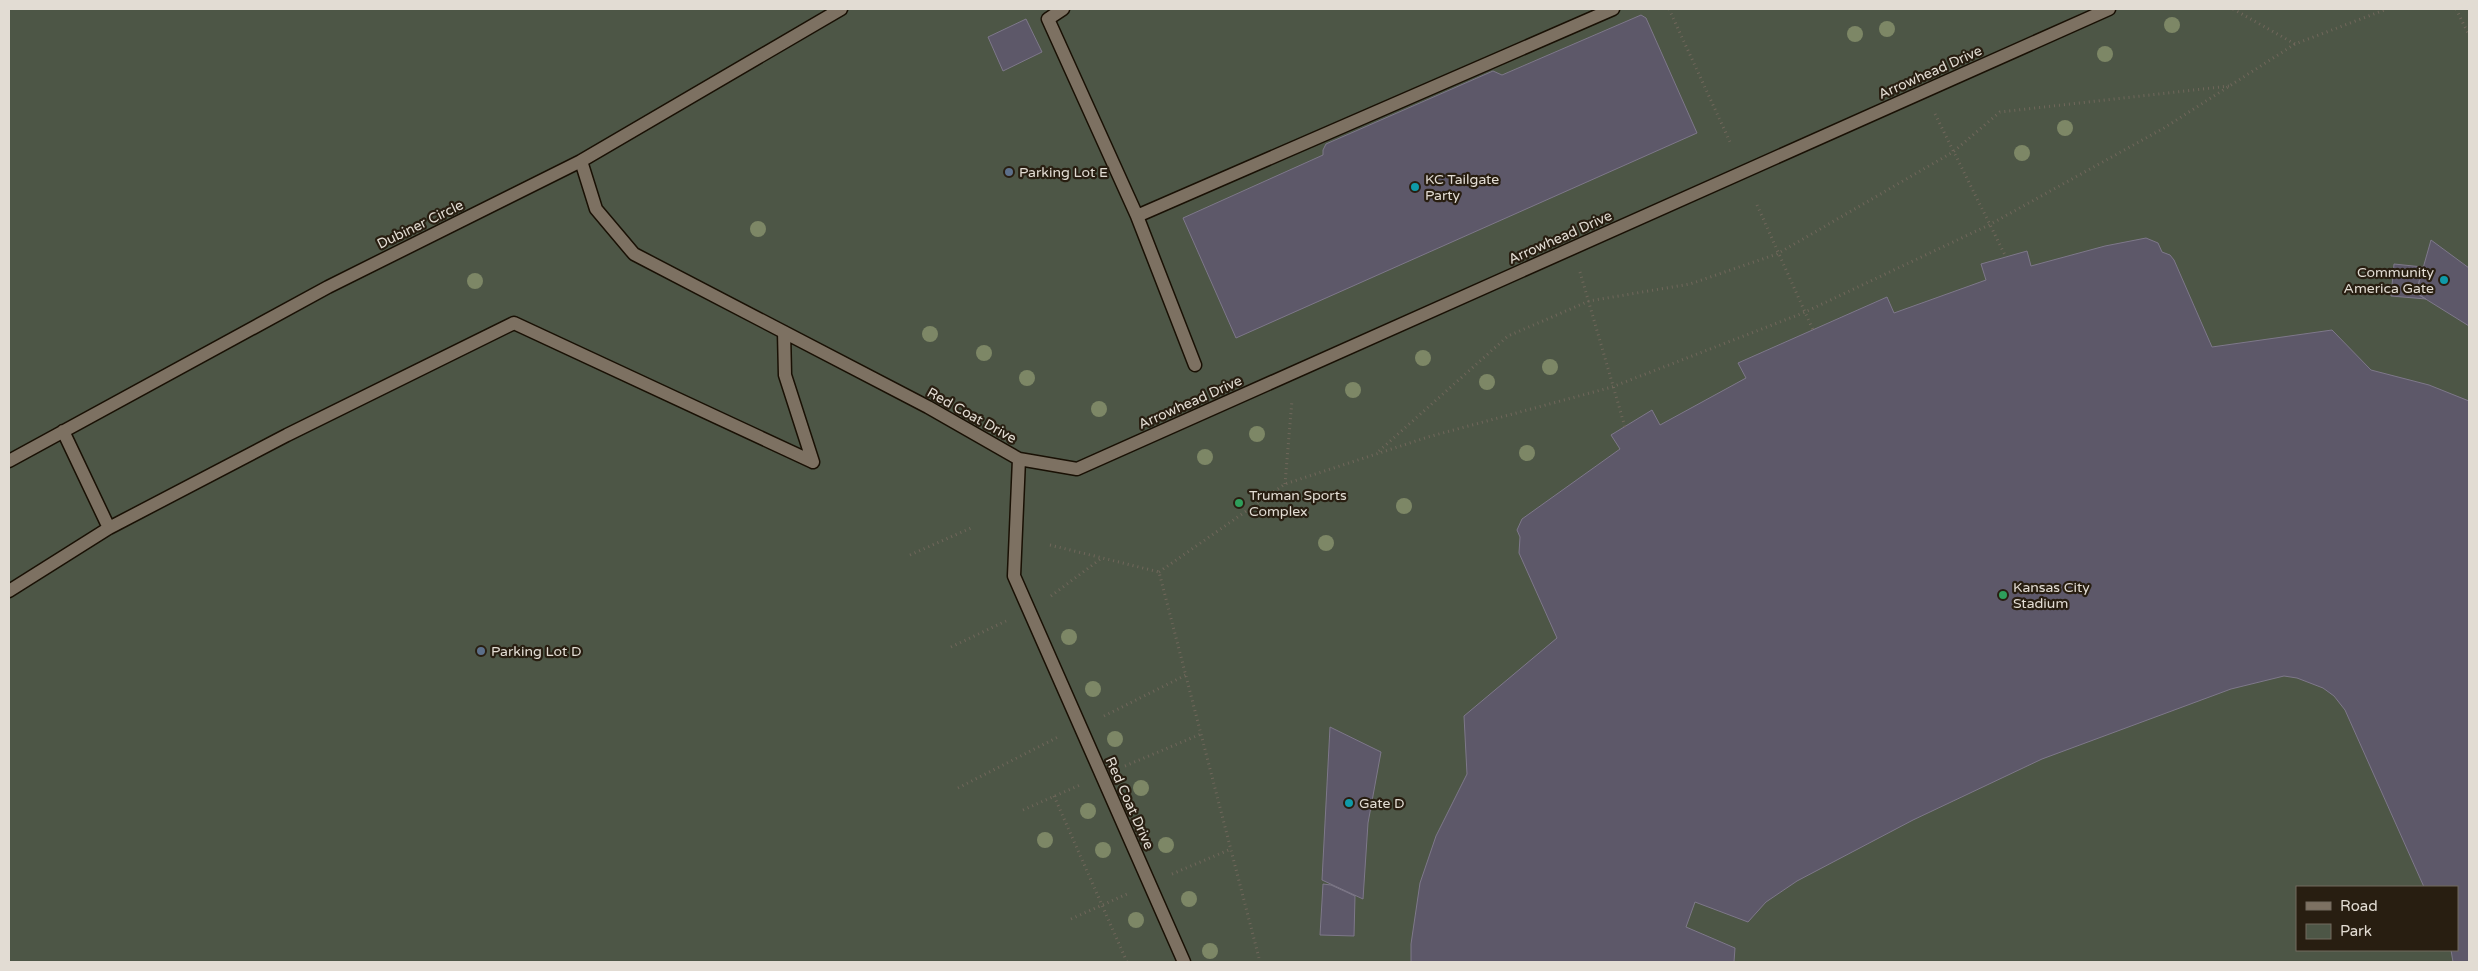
<svg xmlns="http://www.w3.org/2000/svg" width="2478" height="971" font-family="'Varela Round',sans-serif">
<style>
.green{fill:#4d5646;fill-rule:evenodd}
.building{fill:#5d5869;stroke:#7e788a}
.lines{fill:none;stroke-linecap:round;stroke-linejoin:round}
.minor-casing{stroke:#191004;stroke-width:15}
.path{stroke:#70675b;stroke-width:3;stroke-dasharray:1 4;stroke-linecap:butt}
.minor{stroke:#7d7162;stroke-width:12}
.tree{fill:#7d8766}
.service-dot{fill:#5c6f8a;stroke:#281e11;stroke-width:2}
.culture-dot{fill:#0f9aa8;stroke:#281e11;stroke-width:2}
.leisure-dot{fill:#2e9e5b;stroke:#281e11;stroke-width:2}
.labels{text-anchor:middle;stroke-width:4.5;stroke-linejoin:round;paint-order:stroke}
.street-label{font-size:14px;fill:#e2dcd3;stroke:#281e11}
.poi-label{font-size:14px;fill:#e2dcd3;stroke:#281e11;text-anchor:start}
</style>
<rect width="100%" height="100%" fill="#32281a"/>
<path class="green" d="M9,9H2469V962H9ZM2297,887H2457V950H2297Z"/>
<path class="building" d="M1641,15L1646,18L1697,133L1236,338L1183,218L1323,155V150L1326,144L1493,71L1502,75Z
M1026,19L1042,52L1003,71L988,37Z
M2146,238L2158,243L2162,252L2170,255L2174,260L2212,347L2332,330L2371,370L2429,385L2469,401V962H2453L2451,950H2457V887H2424L2345,710L2334,696L2323,688L2297,678L2284,676L2231,689L2042,759L1913,820L1797,881L1766,902L1748,922L1695,902L1686,927L1735,948L1734,962H1411V944L1420,883L1436,836L1467,774L1464,716L1557,638L1519,553L1520,537L1517,530L1522,519L1620,449L1611,435L1652,410L1660,425L1746,378L1738,363L1887,297L1894,313L1986,280L1981,264L2027,251L2031,266L2105,246Z
M2431,240L2469,268V326L2416,293Z
M2394,264L2423,267L2416,293L2426,299L2391,296Z
M1330,727L1381,752L1368,823L1363,899L1322,880Z
M1323,884L1331,885L1355,896L1354,936L1320,935Z"/>
<g class="lines">
<g class="minor-casing">
<path id="minor" d="M1063,9L1048,19L1137,216L1613,9
M581,161L596,209L634,254L928,407L1019,459L1014,576L1184,962
M1137,216L1195,365
M784,332L785,375L813,462
M63,431L109,528
M1019,459L1077,469L2109,9
M9,461L328,287L581,161L841,9
M9,591L109,528L287,435L514,323L813,462"/>
</g>
<path class="path" d="M1669,9L1730,142
M2233,9L2295,44
M2456,9L2469,35
M1935,114L2006,257
M1757,205L1813,330
M1580,272L1625,427
M1379,451L1508,336L1589,301L1690,284L1777,254L1953,152L2000,112L2229,86
M1285,484L1292,400
M1050,545L1159,572L1260,962
M910,555L971,528
M1159,572L1285,484L1428,437L1612,387L1803,313L1989,225L2164,128L2295,44L2387,9
M1051,596L1102,558
M951,647L1006,621
M1104,716L1186,675
M1125,766L1201,734
M958,788L1058,737
M1054,796L1127,962
M1023,810L1080,785
M1172,874L1231,849
M1071,919L1127,894"/>
<use href="#minor" class="minor"/>
</g>
<g class="tree">
<circle cx="2172" cy="25" r="8"/>
<circle cx="1887" cy="29" r="8"/>
<circle cx="1855" cy="34" r="8"/>
<circle cx="2105" cy="54" r="8"/>
<circle cx="2065" cy="128" r="8"/>
<circle cx="2022" cy="153" r="8"/>
<circle cx="758" cy="229" r="8"/>
<circle cx="475" cy="281" r="8"/>
<circle cx="930" cy="334" r="8"/>
<circle cx="984" cy="353" r="8"/>
<circle cx="1423" cy="358" r="8"/>
<circle cx="1550" cy="367" r="8"/>
<circle cx="1027" cy="378" r="8"/>
<circle cx="1487" cy="382" r="8"/>
<circle cx="1353" cy="390" r="8"/>
<circle cx="1099" cy="409" r="8"/>
<circle cx="1257" cy="434" r="8"/>
<circle cx="1527" cy="453" r="8"/>
<circle cx="1205" cy="457" r="8"/>
<circle cx="1404" cy="506" r="8"/>
<circle cx="1326" cy="543" r="8"/>
<circle cx="1069" cy="637" r="8"/>
<circle cx="1093" cy="689" r="8"/>
<circle cx="1115" cy="739" r="8"/>
<circle cx="1141" cy="788" r="8"/>
<circle cx="1088" cy="811" r="8"/>
<circle cx="1045" cy="840" r="8"/>
<circle cx="1166" cy="845" r="8"/>
<circle cx="1103" cy="850" r="8"/>
<circle cx="1189" cy="899" r="8"/>
<circle cx="1136" cy="920" r="8"/>
<circle cx="1210" cy="951" r="8"/>
</g>
<g class="service-dot">
<circle cx="1009" cy="172" r="5"/>
<circle cx="481" cy="651" r="5"/>
</g>
<g class="culture-dot">
<circle cx="1415" cy="187" r="5"/>
<circle cx="2444" cy="280" r="5"/>
<circle cx="1349" cy="803" r="5"/>
</g>
<g class="leisure-dot">
<circle cx="1239" cy="503" r="5"/>
<circle cx="2003" cy="595" r="5"/>
</g>
<g class="labels">
<g class="street-label">
<text transform="translate(1930 72) rotate(-24)" y="5">Arrowhead Drive</text>
<text transform="translate(420 224) rotate(-26)" y="5">Dubiner Circle</text>
<text transform="translate(1560 237) rotate(-24)" y="5">Arrowhead Drive</text>
<text transform="translate(1190 402) rotate(-24)" y="5">Arrowhead Drive</text>
<text transform="translate(972 415) rotate(29)" y="5">Red Coat Drive</text>
<text transform="translate(1130 803) rotate(66)" y="5">Red Coat Drive</text>
</g>
<g class="poi-label">
<text x="1019" y="177">Parking Lot E</text>
<text x="1425" y="184">KC Tailgate<tspan x="1425" dy="16">Party</tspan></text>
<text x="2434" y="277" text-anchor="end">Community<tspan x="2434" dy="16">America Gate</tspan></text>
<text x="1249" y="500">Truman Sports<tspan x="1249" dy="16">Complex</tspan></text>
<text x="2013" y="592">Kansas City<tspan x="2013" dy="16">Stadium</tspan></text>
<text x="491" y="656">Parking Lot D</text>
<text x="1359" y="808">Gate D</text>
</g>
</g>
<rect width="2478" height="971" fill="none" stroke="#e2dcd3" stroke-width="20"/>
<rect x="2296" y="886" width="162" height="65" fill="#281e11" stroke="#726a5f"/>
<rect x="2306" y="902" width="25" height="8" fill="#7d7162" stroke="#726a5f"/>
<text x="2340" y="911" font-size="15" fill="#e2dcd3">Road</text>
<rect x="2306" y="924" width="25" height="15" fill="#4d5646" stroke="#726a5f"/>
<text x="2340" y="936" font-size="15" fill="#e2dcd3">Park</text>
</svg>
